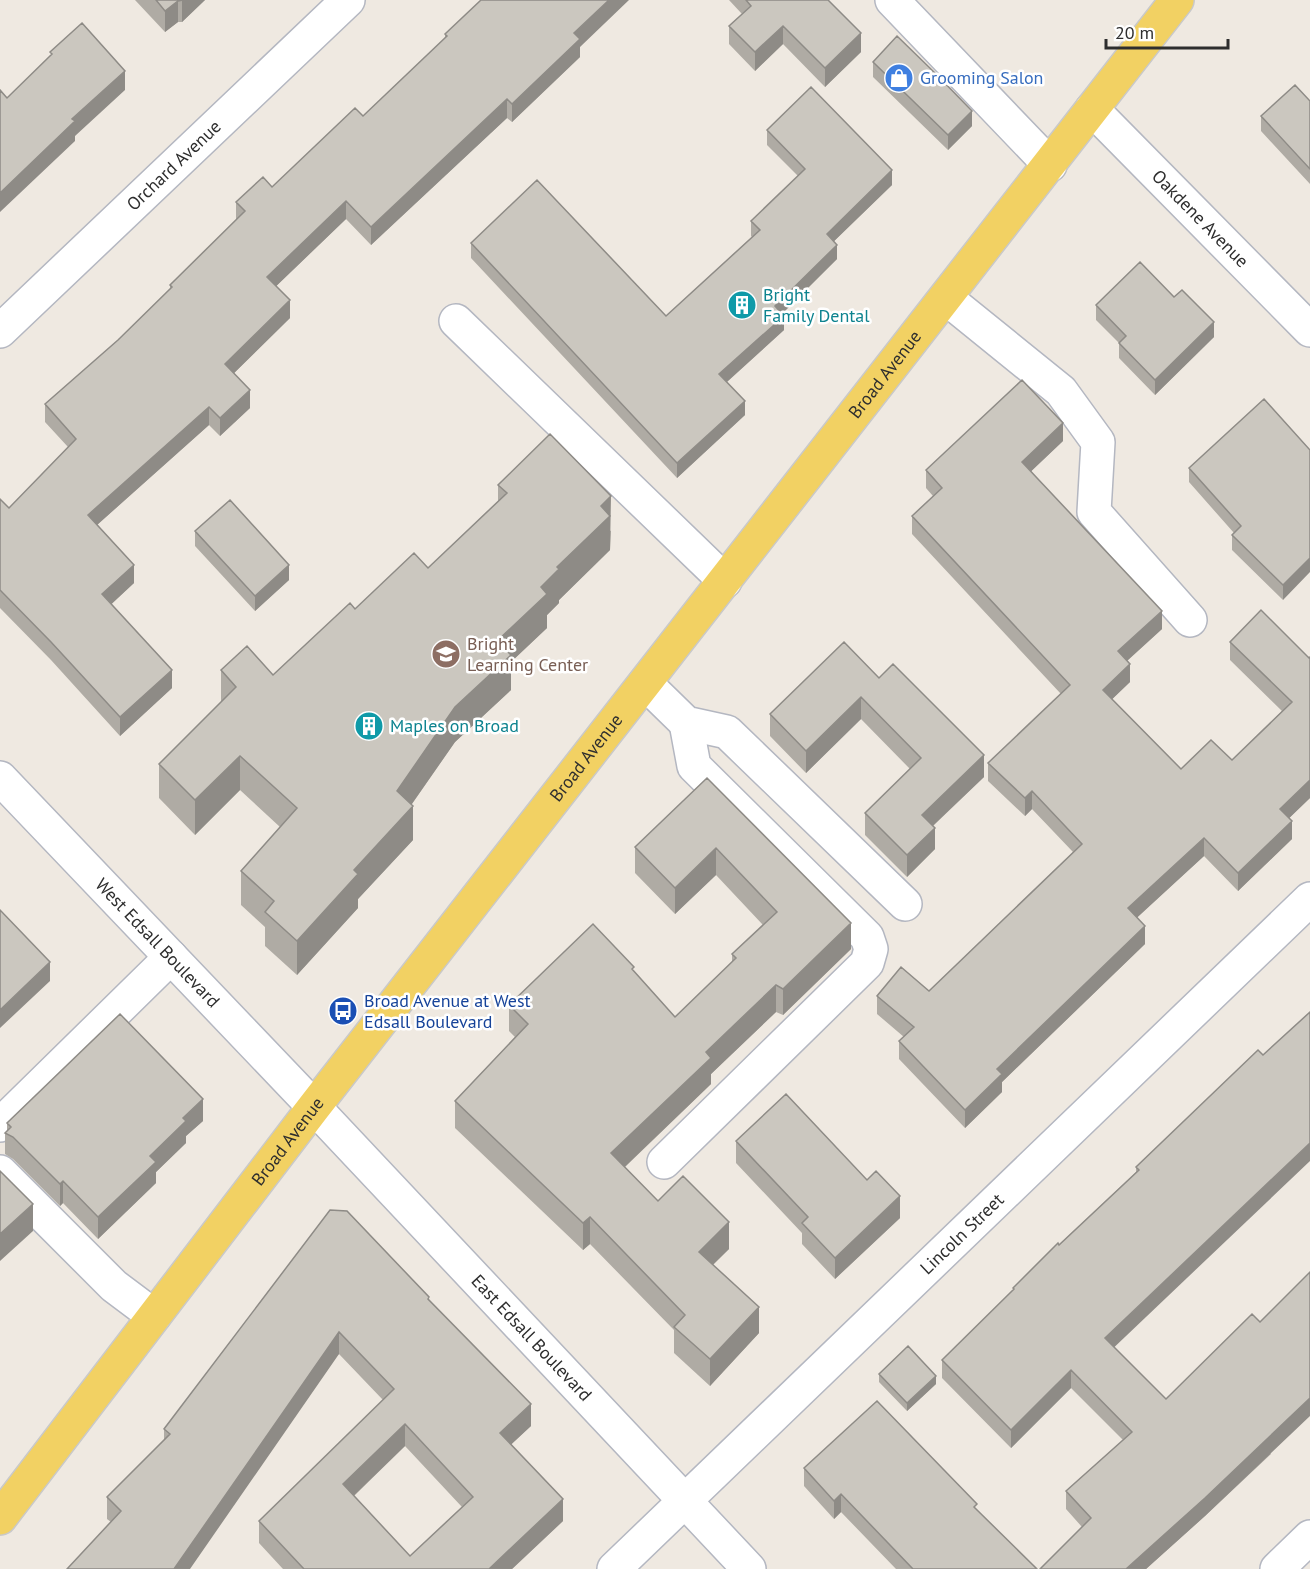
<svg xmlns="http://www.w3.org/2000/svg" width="1310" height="1569" font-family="'PT Sans',sans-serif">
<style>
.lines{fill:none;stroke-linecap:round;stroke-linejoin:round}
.minor-casing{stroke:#b4b7c1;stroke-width:36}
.major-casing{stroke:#c9c9c9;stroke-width:36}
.minor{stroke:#fff;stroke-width:33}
.major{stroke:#f2d163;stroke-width:33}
.wall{fill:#afaba4;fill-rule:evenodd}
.shaded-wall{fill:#8e8b86}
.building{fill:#cbc7bf;stroke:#8e8b86;stroke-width:1.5;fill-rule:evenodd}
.labels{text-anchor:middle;stroke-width:5;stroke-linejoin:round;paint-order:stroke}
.shop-label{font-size:18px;fill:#366cbe;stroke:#fff;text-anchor:start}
.street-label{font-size:18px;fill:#2e2e2e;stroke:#fff}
.culture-label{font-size:18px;fill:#0d838f;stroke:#fff;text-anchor:start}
.education-label{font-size:18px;fill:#785e54;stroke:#fff;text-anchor:start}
.transit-label{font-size:18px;fill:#164399;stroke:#fff;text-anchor:start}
</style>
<rect width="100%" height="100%" fill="#efe9e1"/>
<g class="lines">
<g class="minor-casing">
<g id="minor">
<path d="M892,0L1050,165"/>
<path id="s1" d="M1092,109L1310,330"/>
<path d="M946,298L1061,391L1098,442L1094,512L1190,620"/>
<path d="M456,321L725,581"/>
<path id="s2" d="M0,331L348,0"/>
<path d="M645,683L686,723L727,732L905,904"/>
<path id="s3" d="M0,778L314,1107L749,1569"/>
<path d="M0,1125L171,957"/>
<path d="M664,1162L867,963L871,949L867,937L694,766L686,723"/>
<path d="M0,1172L114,1286L154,1316"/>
<path id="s4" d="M614,1569L1310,899"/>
<path d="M1277,1569L1310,1537"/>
</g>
</g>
<g class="major-casing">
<g id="major">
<path id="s5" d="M0,1518L314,1107L1177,0"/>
</g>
</g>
<use href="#minor" class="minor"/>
<use href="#major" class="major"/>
</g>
<path class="wall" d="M135,0H205L182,22H178L165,32Z
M729,0H828L861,52L825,87L783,44L755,71L729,44V26L742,14Z
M445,34L580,47V57L512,122L507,118L371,245L346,219L276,286L290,318L234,373L250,408L220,436L209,425L97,525L134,583L111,604L172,688L120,736L51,660L0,608V499L9,508L68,447L45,422V404L118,340L170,289V285L236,220V202L272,187L363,116L445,38Z
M873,62L972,126L948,150L873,77Z
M1310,101V184L1261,131V116Z
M767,130L892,185L834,241L837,259L782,313L784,330L727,382L745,415L677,478L471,258V243L666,316L752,237L751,236V221L798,176L767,145Z
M1174,297L1214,337L1155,395L1119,358V343L1096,320V305Z
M1063,441L1031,471L1162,629L1127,661L1130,682L1112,699L1181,769L1232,760L1282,711L1230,660V642L1310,657V798L1289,818L1292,839L1238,891L1204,856L1137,917L1145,944L1002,1082V1092L965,1128L899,1059V1041L904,1037L877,1014V996L929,991L1073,852L1032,809L1025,816L988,781V763L1061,694L912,534V516L933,496L926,488V470Z
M1310,450L1283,600L1232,550V535L1234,533L1189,482V468Z
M498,485L611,531L610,550L559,600V603L547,615V628L511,662V690L455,742L412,804L413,840L358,899V908L297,975L265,946V927L241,905V871L280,827L240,790L195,835L159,798V764L221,702V670L273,675L355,609L428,568L498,501Z
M195,531L289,580L255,611L195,546Z
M879,678L984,777L933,826L935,849L907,877L865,835V813L910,769L861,719L806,773L770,736V714Z
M707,778L851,949L783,1015L776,1012L711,1074V1084L625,1167L658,1201L729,1249L713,1265L759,1333L710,1386L674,1353V1330L590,1244L583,1250L455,1128V1101L515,1037L509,1031V1005L634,972L675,1017L732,962V954L763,925L716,875L675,914L635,873V847Z
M1258,1050L1114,1347L1166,1399L1271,1454L1205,1516L1146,1569H1040L1082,1527L1066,1509V1491L1123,1440L1071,1388L1011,1448L942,1378V1360L1013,1290V1288L1136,1172V1167Z
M203,1121L186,1136V1143L156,1172V1183L98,1239L63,1203L60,1206L13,1159L5,1154V1133L7,1131V1123Z
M736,1141L900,1218L835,1279L802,1244V1233L736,1163Z
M330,1210L429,1300L531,1426L511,1444L563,1521L512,1569H283L259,1543V1521L383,1400L339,1354L111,1522L107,1519V1497L164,1440V1429ZM405,1446L462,1507L410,1556L354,1496Z
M879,1374L936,1384L907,1411L879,1382Z
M804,1468L977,1510L1037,1569H896L841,1512L834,1519L804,1486Z"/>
<path class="shaded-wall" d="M182,0H205L182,22Z
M609,0H629L580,47V57L512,122V104L574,33Z
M178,1V22L165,32V11Z
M783,26V44L755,71V52Z
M861,33V52L825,87V68Z
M125,71V90L75,136V141L0,212V193L72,119Z
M507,99V118L371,245V227Z
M972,111V126L948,150V135Z
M892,170V185L827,248V234Z
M346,201V219L267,295V277Z
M837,245V259L775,321V306Z
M290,300V318L225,382V364Z
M784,316V330L719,389V374Z
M1214,322V337L1155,395V380Z
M250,390V408L220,436V418Z
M745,401V415L677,478V463Z
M209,407V425L88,533V515Z
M1063,423V441L1022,480V462Z
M611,496L610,550L559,600V603L547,615V628L511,662V690L455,742L402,818L413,806V840L358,899V908L297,975V941L354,870L397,791L497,641L541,587L601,506Z
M1310,558V572L1283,600V585Z
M134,565V583L102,613V594Z
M289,565V580L255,611V596Z
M1162,611V629L1118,669V651Z
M1130,664V682L1103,708V690Z
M172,670V688L120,736V717Z
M861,697V719L806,773V751Z
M984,755V777L922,836V815Z
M240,756V790L195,835V800Z
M1310,780V798L1280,827V809Z
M1032,791V809L1025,816V798Z
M1292,821V839L1238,891V873Z
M935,828V849L907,877V855Z
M1204,838V856L1128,926V908Z
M716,848V875L675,914V888Z
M851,923V949L783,1015V989Z
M1145,926V944L1002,1082V1092L965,1128V1110L997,1069Z
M50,962V981L0,1028V1010Z
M776,985V1012L711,1074V1084L611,1180V1153L706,1052Z
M203,1099V1121L186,1136V1143L156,1172V1183L98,1239V1217L183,1118Z
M1310,1143V1161L1105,1356V1338Z
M63,1181V1203L60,1206V1184Z
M900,1196V1218L835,1279V1258Z
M33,1204V1231L0,1261V1234Z
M590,1217V1244L583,1250V1223Z
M729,1222V1249L699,1278V1252Z
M759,1307V1333L710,1386V1359Z
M339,1332V1354L190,1569H174Z
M1071,1370V1388L1011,1448V1430Z
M936,1376V1384L907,1411V1403Z
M1310,1398V1416L1205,1516L1146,1569H1126Z
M531,1404V1426L500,1455V1433Z
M405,1424V1446L343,1506V1484Z
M841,1494V1512L834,1519V1501Z
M563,1499V1521L512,1569H489Z"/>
<path class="building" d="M156,0H183L178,1L165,11Z
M481,0H609L574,33L580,39L512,104L507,99L371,227L346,201L267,277L290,300L225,364L250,390L220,418L209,407L88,515L134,565L102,594L172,670L120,717L51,642L0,590V499L9,508L76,439L45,404L118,340L172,287L170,285L245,211L236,202L263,177L272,187L355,108L363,116L447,36L445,34Z
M746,0H828L861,33L825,68L783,26L755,52L729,26L751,6Z
M82,23L125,71L72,119L75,121L0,193V90L7,98L52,54L50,52Z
M897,36L935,73L972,111L948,135L873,62Z
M1295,85L1310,101V169L1261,116Z
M811,87L892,170L827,234L837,245L775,306L784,316L719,374L745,401L677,463L471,243L537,180L666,316L760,230L751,221L805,169L767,130Z
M1140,262L1174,297L1182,290L1214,322L1155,380L1119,343L1126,336L1096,305Z
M1022,380L1063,423L1022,462L1162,611L1118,651L1130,664L1103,690L1181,769L1211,740L1232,760L1292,702L1230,642L1261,610L1309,658L1310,657V780L1280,809L1292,821L1238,873L1204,838L1128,908L1145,926L997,1069L1002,1074L965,1110L899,1041L914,1027L877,996L901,967L929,991L1082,844L1032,791L1025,798L988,763L1070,685L912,516L942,488L926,470Z
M1264,399L1310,450V558L1283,585L1232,535L1241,526L1189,468Z
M550,434L611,496L601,506L610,516L557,567L559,569L541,587L547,594L497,641L511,655L455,707L397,791L413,806L354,870L358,874L297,941L265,912L274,901L241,871L297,808L240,756L195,800L159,764L236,687L221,670L247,646L273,675L350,603L355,609L414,553L428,568L507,493L498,485Z
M230,500L289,565L255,596L195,531Z
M844,642L879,678L893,664L984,755L922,815L935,828L907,855L865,813L921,758L861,697L806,751L770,714Z
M707,778L851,923L783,989L776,985L706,1052L711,1058L611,1153L658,1201L683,1176L729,1222L699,1252L759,1307L710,1359L674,1327L685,1315L590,1217L583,1223L455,1101L528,1024L509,1005L593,924L634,967L632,969L675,1017L736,958L732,954L777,912L716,848L675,888L635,847Z
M0,910L50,962L0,1010Z
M1310,1012V1143L1105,1338L1166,1399L1252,1314L1260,1322L1310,1272V1398L1205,1498L1126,1569H1040L1091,1518L1066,1491L1132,1432L1071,1370L1011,1430L942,1360L1014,1289L1013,1288L1058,1243L1059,1245L1139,1170L1136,1167L1258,1050L1263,1055Z
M120,1014L203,1099L183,1118L186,1121L150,1156L156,1162L98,1217L63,1181L60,1184L13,1137L5,1133L11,1127L7,1123Z
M786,1094L867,1180L876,1171L900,1196L835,1258L802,1223L808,1217L736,1141Z
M0,1171L33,1204L0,1234Z
M330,1210L347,1211L429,1297L428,1299L531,1404L500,1433L563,1499L489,1569H304L259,1521L394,1389L339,1332L174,1569H67L121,1511L107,1497L170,1434L164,1429ZM405,1424L473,1497L410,1556L343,1484Z
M908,1346L936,1376L907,1403L879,1374Z
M877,1401L977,1504L974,1507L1037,1569H913L841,1494L834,1501L804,1468Z"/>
<defs>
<g id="shop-disc" transform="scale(1.5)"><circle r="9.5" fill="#3f7fe0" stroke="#fff"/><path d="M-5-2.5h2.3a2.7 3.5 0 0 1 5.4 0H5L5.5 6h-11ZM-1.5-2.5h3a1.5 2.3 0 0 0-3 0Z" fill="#fff"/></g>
<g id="building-disc" transform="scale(1.5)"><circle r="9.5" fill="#0f9aa8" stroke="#fff"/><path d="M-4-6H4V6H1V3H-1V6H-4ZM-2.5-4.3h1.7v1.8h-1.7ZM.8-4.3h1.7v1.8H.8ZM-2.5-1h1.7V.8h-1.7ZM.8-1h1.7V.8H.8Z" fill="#fff"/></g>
<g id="school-disc" transform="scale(1.5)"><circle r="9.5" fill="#8d6e63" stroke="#fff"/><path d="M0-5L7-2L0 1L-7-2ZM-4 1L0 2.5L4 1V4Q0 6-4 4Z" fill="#fff"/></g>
<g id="bus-disc" transform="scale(1.5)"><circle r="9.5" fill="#1a4fb4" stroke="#fff"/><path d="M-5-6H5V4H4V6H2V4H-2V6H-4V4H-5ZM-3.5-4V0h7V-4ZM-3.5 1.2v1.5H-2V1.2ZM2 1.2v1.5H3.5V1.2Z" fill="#fff"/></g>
</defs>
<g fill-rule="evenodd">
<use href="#shop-disc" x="899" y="78"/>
<use href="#building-disc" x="742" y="305"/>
<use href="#school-disc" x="446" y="654"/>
<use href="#building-disc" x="369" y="726"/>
<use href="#bus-disc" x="343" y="1011"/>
</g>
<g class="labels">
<g class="shop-label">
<text x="920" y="84">Grooming Salon</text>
</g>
<g class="street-label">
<text dy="6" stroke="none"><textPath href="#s2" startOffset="240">Orchard Avenue</textPath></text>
<text dy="6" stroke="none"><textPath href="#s1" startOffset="154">Oakdene Avenue</textPath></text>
<text dy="6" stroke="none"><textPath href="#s5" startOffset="1446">Broad Avenue</textPath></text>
<text dy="6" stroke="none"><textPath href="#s5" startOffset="960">Broad Avenue</textPath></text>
<text dy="6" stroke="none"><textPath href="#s3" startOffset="228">West Edsall Boulevard</textPath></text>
<text dy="6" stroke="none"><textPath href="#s5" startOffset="474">Broad Avenue</textPath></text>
<text dy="6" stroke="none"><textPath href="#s4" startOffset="483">Lincoln Street</textPath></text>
<text dy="6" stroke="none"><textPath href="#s3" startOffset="772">East Edsall Boulevard</textPath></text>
</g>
<g class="culture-label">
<text x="763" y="301">Bright<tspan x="763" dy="21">Family Dental</tspan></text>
<text x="390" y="732">Maples on Broad</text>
</g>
<g class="education-label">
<text x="467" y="650">Bright<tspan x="467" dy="21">Learning Center</tspan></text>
</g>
<g class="transit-label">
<text x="364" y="1007">Broad Avenue at West<tspan x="364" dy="21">Edsall Boulevard</tspan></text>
</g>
</g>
<path d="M1106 39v9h122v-9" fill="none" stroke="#2e2e2e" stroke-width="3"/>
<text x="1115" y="39" font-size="18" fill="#2e2e2e" stroke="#ffffff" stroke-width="4.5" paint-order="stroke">20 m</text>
</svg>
